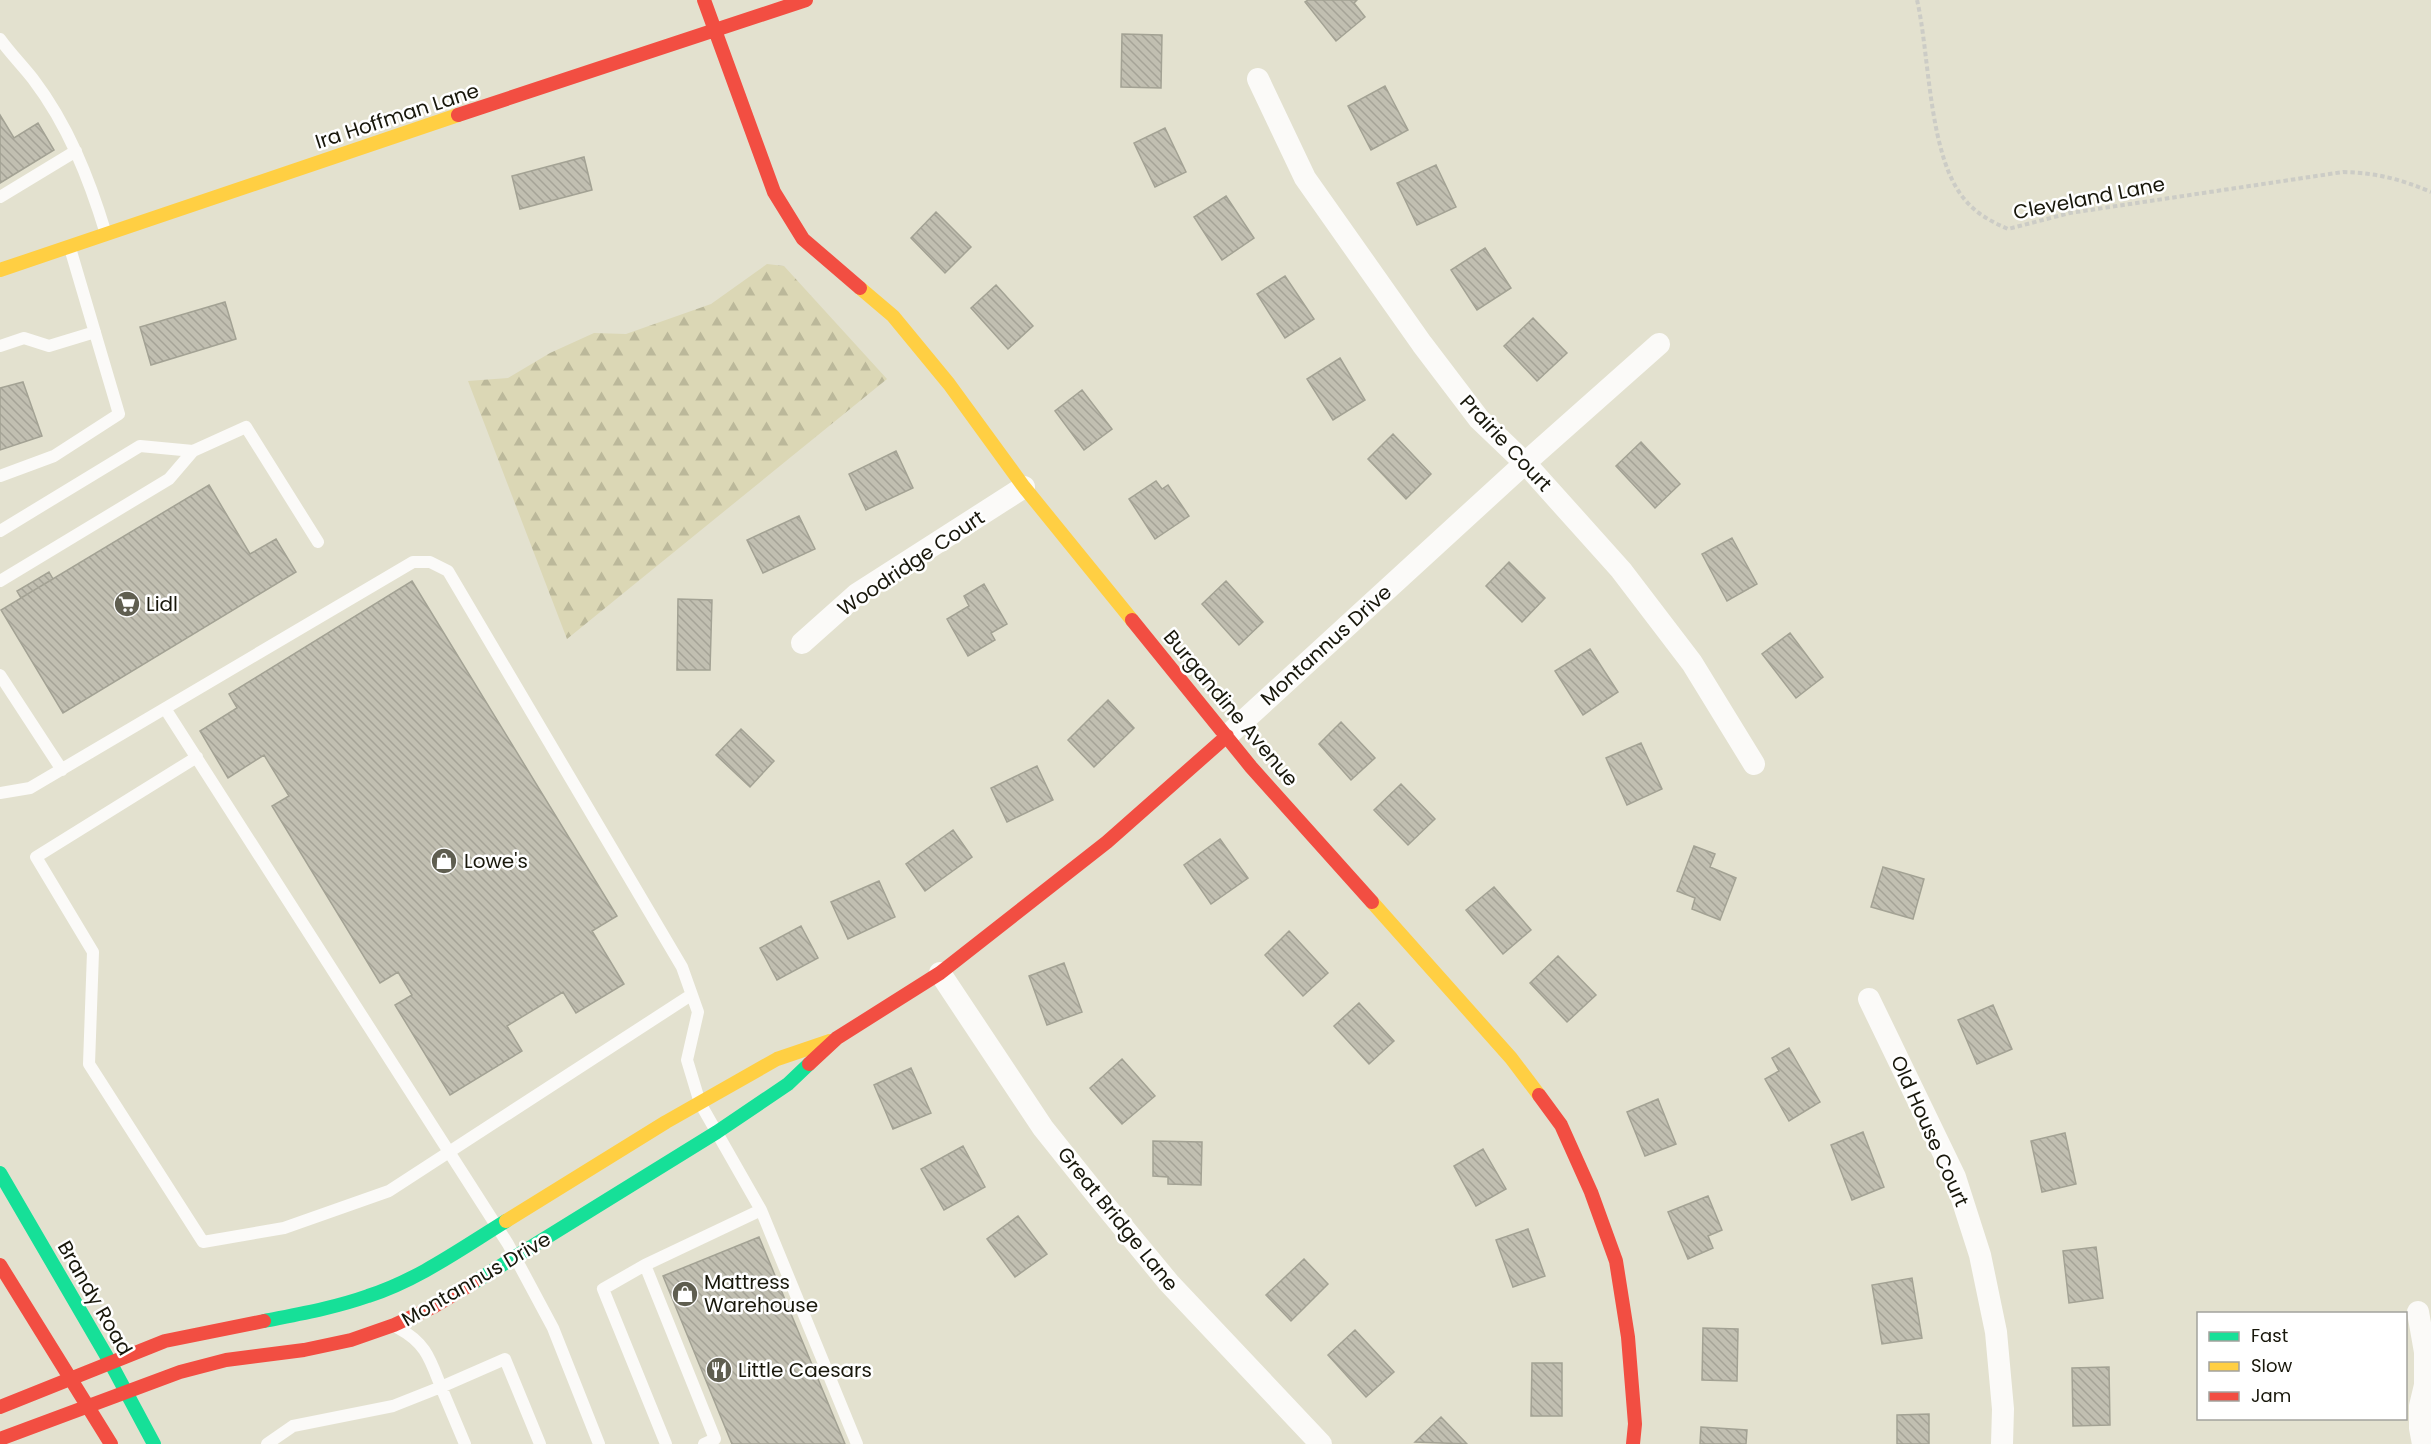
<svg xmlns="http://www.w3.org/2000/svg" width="2431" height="1444" font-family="Poppins,sans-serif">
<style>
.forest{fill:url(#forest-firs)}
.building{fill:url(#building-back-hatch);stroke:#a3a294;stroke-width:1.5}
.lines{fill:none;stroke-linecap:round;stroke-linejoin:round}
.path{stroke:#ccccc6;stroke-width:4;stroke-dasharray:4.5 3;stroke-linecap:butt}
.lane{stroke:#fbfaf8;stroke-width:12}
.street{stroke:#fbfaf8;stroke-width:22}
.fast{stroke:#16e098;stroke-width:14}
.slow{stroke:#ffcf43;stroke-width:14}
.jam{stroke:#f24e42;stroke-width:14}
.labels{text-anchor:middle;stroke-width:5;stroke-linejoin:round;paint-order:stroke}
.street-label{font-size:20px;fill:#18170b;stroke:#fff}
.poi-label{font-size:20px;fill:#18170b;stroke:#fff;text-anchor:start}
</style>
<defs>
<pattern id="forest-firs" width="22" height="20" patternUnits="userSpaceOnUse" patternTransform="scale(1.5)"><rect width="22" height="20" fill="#dbd7b5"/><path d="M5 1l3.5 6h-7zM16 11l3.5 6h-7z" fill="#bbb89a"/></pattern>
<pattern id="building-back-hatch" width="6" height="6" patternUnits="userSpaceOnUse" patternTransform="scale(1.5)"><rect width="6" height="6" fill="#c1bfb1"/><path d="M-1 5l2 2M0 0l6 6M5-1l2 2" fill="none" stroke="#a5a397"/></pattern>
</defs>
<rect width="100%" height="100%" fill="#e3e1cf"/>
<path class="forest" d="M767,264L784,266L887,379L567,639L468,381L508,378L550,353L594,333L626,334L711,304Z"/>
<path class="building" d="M1308,0H1357L1354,3L1365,17L1336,41L1305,2Z
M1122,34L1162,35L1161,88L1121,87Z
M1385,86L1408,130L1371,150L1348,106Z
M0,115L14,138L38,123L54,150L0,183Z
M1165,128L1186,172L1155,187L1134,143Z
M584,157L592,190L520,209L512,176Z
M1436,165L1456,207L1417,225L1397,183Z
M1226,196L1254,238L1222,260L1194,217Z
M936,212L971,247L945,273L911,238Z
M1485,248L1511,288L1477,310L1451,270Z
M1285,276L1314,319L1285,338L1257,294Z
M996,285L1033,326L1008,349L971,308Z
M225,302L236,339L151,365L140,327Z
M1533,318L1567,353L1537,381L1504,346Z
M1340,358L1365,400L1333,420L1307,379Z
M23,382L42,436L0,450V388Z
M1082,390L1112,429L1084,450L1055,411Z
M1393,434L1431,474L1406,499L1368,459Z
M1641,442L1680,484L1655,508L1616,466Z
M896,451L913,488L866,510L849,474Z
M1156,481L1162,489L1168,485L1189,516L1155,539L1129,499Z
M209,485L250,554L276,539L296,572L63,713L1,610Z
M799,516L815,549L763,573L747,540Z
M1732,538L1757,584L1727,601L1702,554Z
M1509,562L1545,598L1522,622L1486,586Z
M49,572L53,579L21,598L17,591Z
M412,581L617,916L592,931L624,984L576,1013L563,992L507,1026L522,1051L450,1095L395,1005L412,995L398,972L380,983L272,806L289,796L264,755L228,778L200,731L237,708L229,694Z
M1226,581L1263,622L1239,645L1202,604Z
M984,584L1007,624L991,633L995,640L968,656L947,619L969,606L964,596Z
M678,599L712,600L710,670H677Z
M1790,633L1823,677L1796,698L1762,654Z
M1590,649L1618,692L1583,715L1555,671Z
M1108,700L1134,728L1094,767L1068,740Z
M1341,722L1375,758L1351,780L1319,744Z
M741,729L774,761L750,787L716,755Z
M1641,743L1662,789L1627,805L1606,758Z
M1037,766L1053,800L1007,822L991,788Z
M1401,784L1435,819L1408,845L1374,810Z
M953,830L972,857L925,891L906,864Z
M1220,839L1248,878L1211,904L1184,865Z
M1694,846L1715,854L1710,867L1736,878L1720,920L1692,909L1695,898L1677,891Z
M1883,867L1924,879L1913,919L1871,907Z
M879,881L895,917L848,939L831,902Z
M1494,887L1531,930L1503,954L1466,910Z
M801,926L818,958L777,980L760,948Z
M1289,931L1328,973L1303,996L1265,955Z
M1558,956L1596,995L1567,1022L1530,983Z
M1064,963L1082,1012L1047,1025L1029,976Z
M1359,1003L1394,1041L1369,1064L1334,1026Z
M1993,1005L2012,1049L1977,1064L1958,1020Z
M1789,1048L1820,1102L1789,1121L1765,1079L1779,1071L1772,1058Z
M1122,1059L1155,1096L1122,1124L1090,1088Z
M911,1068L931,1113L893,1129L874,1085Z
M1658,1099L1676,1144L1645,1156L1627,1112Z
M1863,1132L1884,1187L1852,1200L1831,1145Z
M2065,1133L2076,1184L2042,1192L2031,1141Z
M1153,1141L1202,1142L1201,1185L1168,1184V1177L1153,1176Z
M963,1146L985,1187L944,1210L921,1169Z
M1483,1149L1506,1189L1476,1206L1454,1166Z
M1708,1196L1722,1230L1708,1236L1713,1248L1688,1259L1668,1212Z
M1018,1216L1047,1254L1015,1277L987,1239Z
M1528,1229L1545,1276L1513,1287L1496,1240Z
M759,1237L845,1444H732L663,1276Z
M2096,1247L2103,1298L2069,1303L2063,1251Z
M1304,1259L1328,1284L1291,1321L1266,1295Z
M1912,1278L1922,1338L1882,1344L1872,1285Z
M1703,1328L1738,1329L1737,1381L1702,1380Z
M1355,1330L1394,1372L1366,1397L1328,1355Z
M1532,1363H1562V1416H1531Z
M2109,1367L2110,1425L2073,1426L2072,1368Z
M1929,1414V1444H1897V1415Z
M1441,1417L1467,1444L1415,1442Z
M1701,1427L1747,1430L1746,1444H1700Z"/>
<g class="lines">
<path class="path" d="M1917,0C1930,55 1928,159 1966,201C1977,214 1992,222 2008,229L2070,213L2343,172C2377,173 2400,179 2431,192"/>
<path class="lane" d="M0,39C10,53 22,65 33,79C68,125 89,178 106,234
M0,197L76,151
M0,346L24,338L49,346L95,332
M0,476L54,456L119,414L70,248
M0,531L140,446L193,451
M0,581L169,479L193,451L246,427L318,542
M0,675L62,770
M166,710L508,1244L553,1328L599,1444
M197,757L36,857L93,952L89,1064L203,1242L284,1228L389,1191L691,995
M0,793L30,788L413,562H430L448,571L682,967L698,1012L687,1060L700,1103L761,1210L645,1265L715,1439L704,1444
M761,1210L857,1444
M645,1265L603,1289L666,1444
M398,1328C426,1343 430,1359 441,1387L505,1359L540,1444
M267,1444L293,1426L393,1406L441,1387L465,1444"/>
<path class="street" d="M1258,79L1305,178L1422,344L1479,419L1525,463L1621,570L1692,663L1754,764
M802,643L857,594L1024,487
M1227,736L1525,463L1659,344
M940,973L1043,1128L1099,1198L1169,1283L1321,1444
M1869,999L1955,1177L1980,1255L1996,1332L2003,1409L2002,1444
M2418,1312L2425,1352V1385L2420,1406V1428L2423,1444"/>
<path class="fast" d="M0,1173L110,1362L154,1444
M473,1283L717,1132L788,1084L809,1064
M264,1321C299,1314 334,1308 368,1296C418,1280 462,1248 506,1221"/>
<path class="slow" d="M0,270L458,115
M860,288L893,316L949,384L1024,487L1132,620
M1372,902L1511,1058L1539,1095
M506,1221L666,1122L777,1059L830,1041"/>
<path class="jam" d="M704,0L774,192L803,239L860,288
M458,115L806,0
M1132,620L1251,767L1372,902
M809,1064L837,1038L940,973L1107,842L1227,736
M1539,1095L1561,1125L1591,1192L1616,1261L1628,1337L1635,1424L1633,1444
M0,1265L111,1444
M0,1407L165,1341L264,1321
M0,1439L180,1372L226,1360L304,1350L351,1340L394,1325L433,1307L473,1283"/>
</g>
<defs>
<g id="supermarket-disc" transform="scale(1.35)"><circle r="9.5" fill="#5f5e50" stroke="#fff"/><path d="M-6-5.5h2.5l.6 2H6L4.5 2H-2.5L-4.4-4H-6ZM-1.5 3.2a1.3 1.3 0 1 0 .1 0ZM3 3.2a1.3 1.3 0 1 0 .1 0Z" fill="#fff"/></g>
<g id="shop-disc" transform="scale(1.35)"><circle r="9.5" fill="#5f5e50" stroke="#fff"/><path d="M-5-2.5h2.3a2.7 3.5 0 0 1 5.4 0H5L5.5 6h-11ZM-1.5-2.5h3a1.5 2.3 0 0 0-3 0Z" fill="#fff"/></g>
<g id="restaurant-disc" transform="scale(1.35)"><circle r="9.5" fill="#5f5e50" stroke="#fff"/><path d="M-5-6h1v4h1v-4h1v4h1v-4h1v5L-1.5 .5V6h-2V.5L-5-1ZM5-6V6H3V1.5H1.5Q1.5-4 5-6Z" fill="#fff"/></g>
</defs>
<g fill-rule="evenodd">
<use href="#supermarket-disc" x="127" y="604"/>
<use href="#shop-disc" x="444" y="861"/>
<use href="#shop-disc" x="685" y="1294"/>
<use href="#restaurant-disc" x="719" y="1370"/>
</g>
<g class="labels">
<g class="street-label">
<text transform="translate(397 116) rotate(-18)" y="7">Ira Hoffman Lane</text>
<text transform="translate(2089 198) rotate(-11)" y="7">Cleveland Lane</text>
<text transform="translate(1506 443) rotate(47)" y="7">Prairie Court</text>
<text transform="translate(911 563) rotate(-34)" y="7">Woodridge Court</text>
<text transform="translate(1326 645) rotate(-42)" y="7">Montannus Drive</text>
<text transform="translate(1231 708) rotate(50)" y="7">Burgandine Avenue</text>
<text transform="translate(1930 1131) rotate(66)" y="7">Old House Court</text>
<text transform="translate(1118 1219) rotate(51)" y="7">Great Bridge Lane</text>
<text transform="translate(476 1279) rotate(-30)" y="7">Montannus Drive</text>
<text transform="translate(95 1298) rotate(60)" y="7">Brandy Road</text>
</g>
<g class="poi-label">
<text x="146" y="611">Lidl</text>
<text x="464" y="868">Lowe's</text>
<text x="704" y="1289">Mattress<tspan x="704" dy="23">Warehouse</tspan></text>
<text x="738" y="1377">Little Caesars</text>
</g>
</g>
<rect x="2197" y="1312" width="210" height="108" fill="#ffffff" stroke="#a3a29d" stroke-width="1.5"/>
<rect x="2209" y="1332" width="30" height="9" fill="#16e098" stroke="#a3a29d" stroke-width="1.5"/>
<text x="2251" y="1342" font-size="18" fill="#18170b">Fast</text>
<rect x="2209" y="1362" width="30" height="9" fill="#ffcf43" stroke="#a3a29d" stroke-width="1.5"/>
<text x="2251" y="1372" font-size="18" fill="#18170b">Slow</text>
<rect x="2209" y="1392" width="30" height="9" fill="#f24e42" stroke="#a3a29d" stroke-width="1.5"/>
<text x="2251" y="1402" font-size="18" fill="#18170b">Jam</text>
</svg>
